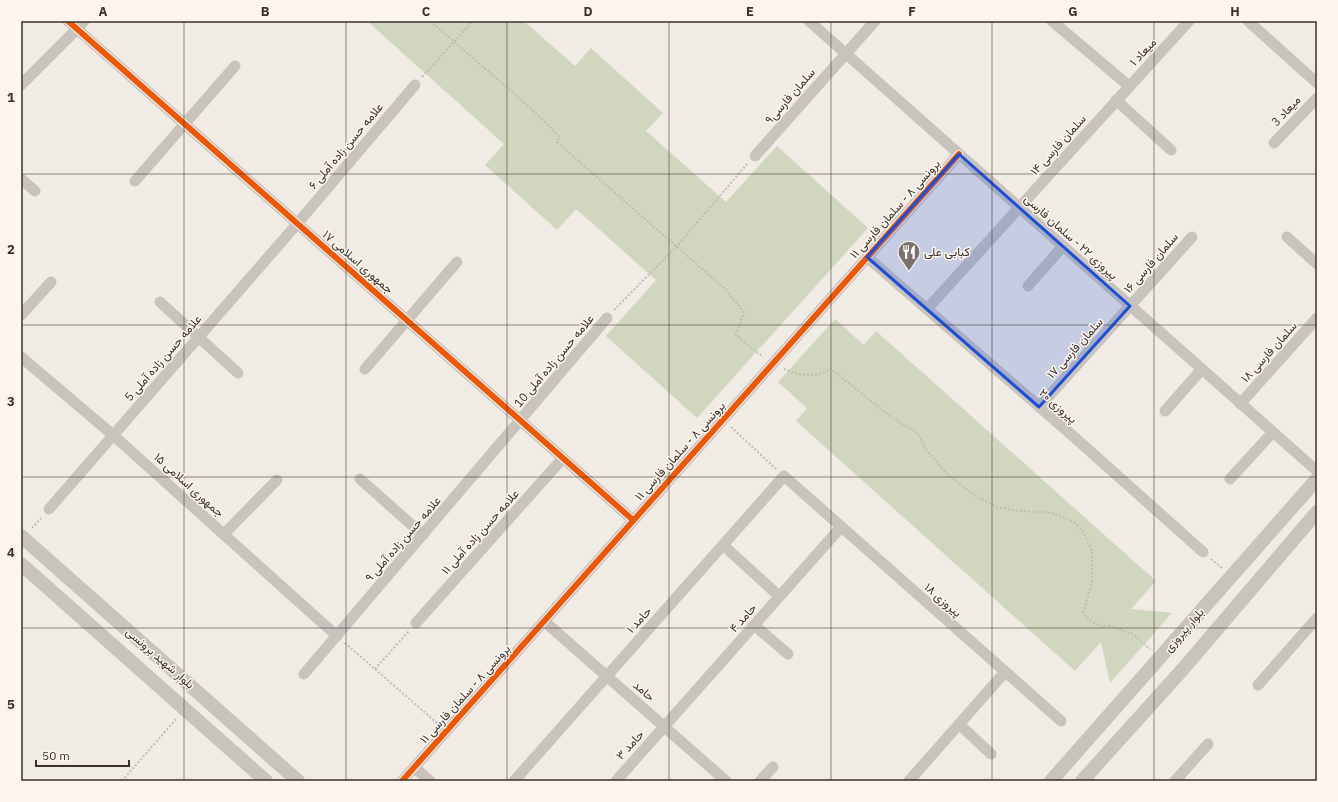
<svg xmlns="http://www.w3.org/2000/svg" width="1338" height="802" font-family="'IBM Plex Sans',Vazirmatn,sans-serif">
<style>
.park{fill:#d1d6bf}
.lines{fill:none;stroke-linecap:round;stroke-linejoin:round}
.path{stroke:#c2bbb6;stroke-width:2;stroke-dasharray:2 2;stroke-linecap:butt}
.minor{stroke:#c9c3be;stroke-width:11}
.tertiary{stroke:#c9c3be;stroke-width:14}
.cycleway-casing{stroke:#fbf5ee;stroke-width:8}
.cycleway{stroke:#e8590c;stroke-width:6}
.marked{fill:#1d4ed8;fill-opacity:0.2;stroke:#1d4ed8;stroke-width:3;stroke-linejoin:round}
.grid{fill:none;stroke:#3b302b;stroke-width:1;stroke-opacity:0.55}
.labels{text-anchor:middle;stroke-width:3;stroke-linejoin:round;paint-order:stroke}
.street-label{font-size:12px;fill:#3b302b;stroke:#fbf5ee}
.poi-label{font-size:12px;fill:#3b302b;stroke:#fbf5ee;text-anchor:start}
.neatline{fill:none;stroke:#3b302b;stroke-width:1.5}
.grid-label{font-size:13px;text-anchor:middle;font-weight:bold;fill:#3b302b}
</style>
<rect width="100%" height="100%" fill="#f0ebe5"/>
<path class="park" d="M367,21H524L575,66L591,48L663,113L646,131L726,202L777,146L868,228L697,418L606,336L656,280L576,209L557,230L485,165L504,144Z
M835,319L864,345L876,331L1156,581L1131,609L1172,613L1110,683L1101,642L1075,671L796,421L807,408L778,382Z"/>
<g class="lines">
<path class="path" d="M430,21L526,104L560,137L557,142L725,289L744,312L736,335L763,357
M422,77L473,21
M614,310L677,246L747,164
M784,369C797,374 818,380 830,368L891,417L918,433L925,448L947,474L974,495L997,507L1011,510L1052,513L1074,522L1082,530L1092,551V582L1083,614L1091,621L1101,626H1109L1133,634L1150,649
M731,427L776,469
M32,528L41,518
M1211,559L1222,568
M345,643L438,724
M375,669L409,631
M122,781L176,719"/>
<path class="minor" d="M68,21L633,520
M809,21L1317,471
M1052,21L1129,86
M1248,21L1317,83
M21,85L77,29L84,21
M1116,100L1171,150
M1274,143L1317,98
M755,156L875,21
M21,179L35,191
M135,181L235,66
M1287,237L1317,264
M867,257L1073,436L1203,552
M1028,286L1063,246
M160,302L238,373
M927,309L1189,21
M21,315L51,282
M21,357L113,435L337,636
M365,369L457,262
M1240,404L1317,318
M1039,407L1192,237
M1165,411L1202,369
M360,479L423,535
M1230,479L1273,432
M49,509L297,224L415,85
M224,534L277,480
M723,545L779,596
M544,621L726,781
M416,623L563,458
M754,625L788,654
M304,674L607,318
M1258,685L1317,618
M959,724L991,754
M414,767L430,781
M402,781L959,154
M514,781L784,476L1061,721
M616,781L841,527
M760,781L773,767
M909,781L1005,672
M1175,781L1208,744"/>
<path class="tertiary" d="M21,536L298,781
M21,564L266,781
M1051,781L1317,479
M1082,781L1183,669L1317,512"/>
<g class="cycleway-casing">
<path id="cycleway" d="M68,21L633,520
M402,781L959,154"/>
</g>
<use href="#cycleway" class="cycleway"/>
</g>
<path class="marked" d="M959,154L1130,306L1039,407L867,257Z"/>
<path class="grid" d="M184,21V781M346,21V781M507,21V781M669,21V781M831,21V781M992,21V781M1154,21V781M21,174H1317M21,325H1317M21,477H1317M21,628H1317"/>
<defs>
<g id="restaurant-pin" transform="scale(1.15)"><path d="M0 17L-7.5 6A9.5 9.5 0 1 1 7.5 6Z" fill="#7a716c" stroke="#fbf5ee"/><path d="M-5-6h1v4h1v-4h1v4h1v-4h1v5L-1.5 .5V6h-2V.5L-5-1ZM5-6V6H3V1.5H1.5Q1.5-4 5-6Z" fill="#fff"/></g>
</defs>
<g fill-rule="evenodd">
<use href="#restaurant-pin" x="909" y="252"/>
</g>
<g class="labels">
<g class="street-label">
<text transform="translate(1143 52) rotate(-47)" y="4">میعاد ۱</text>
<text transform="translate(790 96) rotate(-49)" y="4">سلمان فارسی۹</text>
<text transform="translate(1286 111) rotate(-47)" y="4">میعاد 3</text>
<text transform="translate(1058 145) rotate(-48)" y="4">سلمان فارسی ۱۴</text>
<text transform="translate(346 146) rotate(-50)" y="4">علامه حسن زاده آملی ۶</text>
<text transform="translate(895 209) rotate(-48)" y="4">برونسی ۸ - سلمان فارسی ۱۱</text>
<text transform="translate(1071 237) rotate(42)" y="4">پیروزی ۲۲ - سلمان فارسی</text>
<text transform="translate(358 262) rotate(41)" y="4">جمهوری اسلامی ۱۷</text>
<text transform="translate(1151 263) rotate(-49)" y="4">سلمان فارسی ۱۶</text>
<text transform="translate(1075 348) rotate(-48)" y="4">سلمان فارسی ۱۷</text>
<text transform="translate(1269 352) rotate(-48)" y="4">سلمان فارسی ۱۸</text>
<text transform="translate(163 358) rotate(-49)" y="4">علامه حسن زاده آملی 5</text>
<text transform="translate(554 361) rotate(-50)" y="4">علامه حسن زاده آملی 10</text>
<text transform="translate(1058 406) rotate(41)" y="4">پیروزی ۲۰</text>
<text transform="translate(680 451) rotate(-48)" y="4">برونسی ۸ - سلمان فارسی ۱۱</text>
<text transform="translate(189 485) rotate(42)" y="4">جمهوری اسلامی ۱۵</text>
<text transform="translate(480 532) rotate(-48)" y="4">علامه حسن زاده آملی ۱۱</text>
<text transform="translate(403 539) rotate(-49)" y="4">علامه حسن زاده آملی ۹</text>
<text transform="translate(943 600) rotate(41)" y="4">پیروزی ۱۸</text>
<text transform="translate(743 618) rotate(-48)" y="4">حامد ۴</text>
<text transform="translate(639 620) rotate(-48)" y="4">حامد ۱</text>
<text transform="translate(1184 630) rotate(-49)" y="4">بلوار پیروزی</text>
<text transform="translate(160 658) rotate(41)" y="4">بلوار شهید برونسی</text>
<text transform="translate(644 691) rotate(41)" y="4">حامد</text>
<text transform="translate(465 694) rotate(-48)" y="4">برونسی ۸ - سلمان فارسی ۱۱</text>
<text transform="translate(630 745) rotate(-48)" y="4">حامد ۳</text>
</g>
<g class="poi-label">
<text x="924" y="256">کبابی علی</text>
</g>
</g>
<rect width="1338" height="802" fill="none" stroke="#fbf5ee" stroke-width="44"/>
<path d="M36 760v6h93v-6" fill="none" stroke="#3b302b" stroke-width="2"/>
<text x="42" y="760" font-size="12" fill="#3b302b" stroke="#fbf5ee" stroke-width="3" paint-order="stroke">50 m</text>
<rect x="22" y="22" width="1294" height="758" class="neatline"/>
<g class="grid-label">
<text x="103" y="16">A</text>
<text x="265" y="16">B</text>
<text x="426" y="16">C</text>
<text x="588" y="16">D</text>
<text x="750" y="16">E</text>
<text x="912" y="16">F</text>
<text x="1073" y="16">G</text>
<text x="1235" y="16">H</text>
<text x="11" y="102">1</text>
<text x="11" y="254">2</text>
<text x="11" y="406">3</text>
<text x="11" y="557">4</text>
<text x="11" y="709">5</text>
</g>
</svg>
